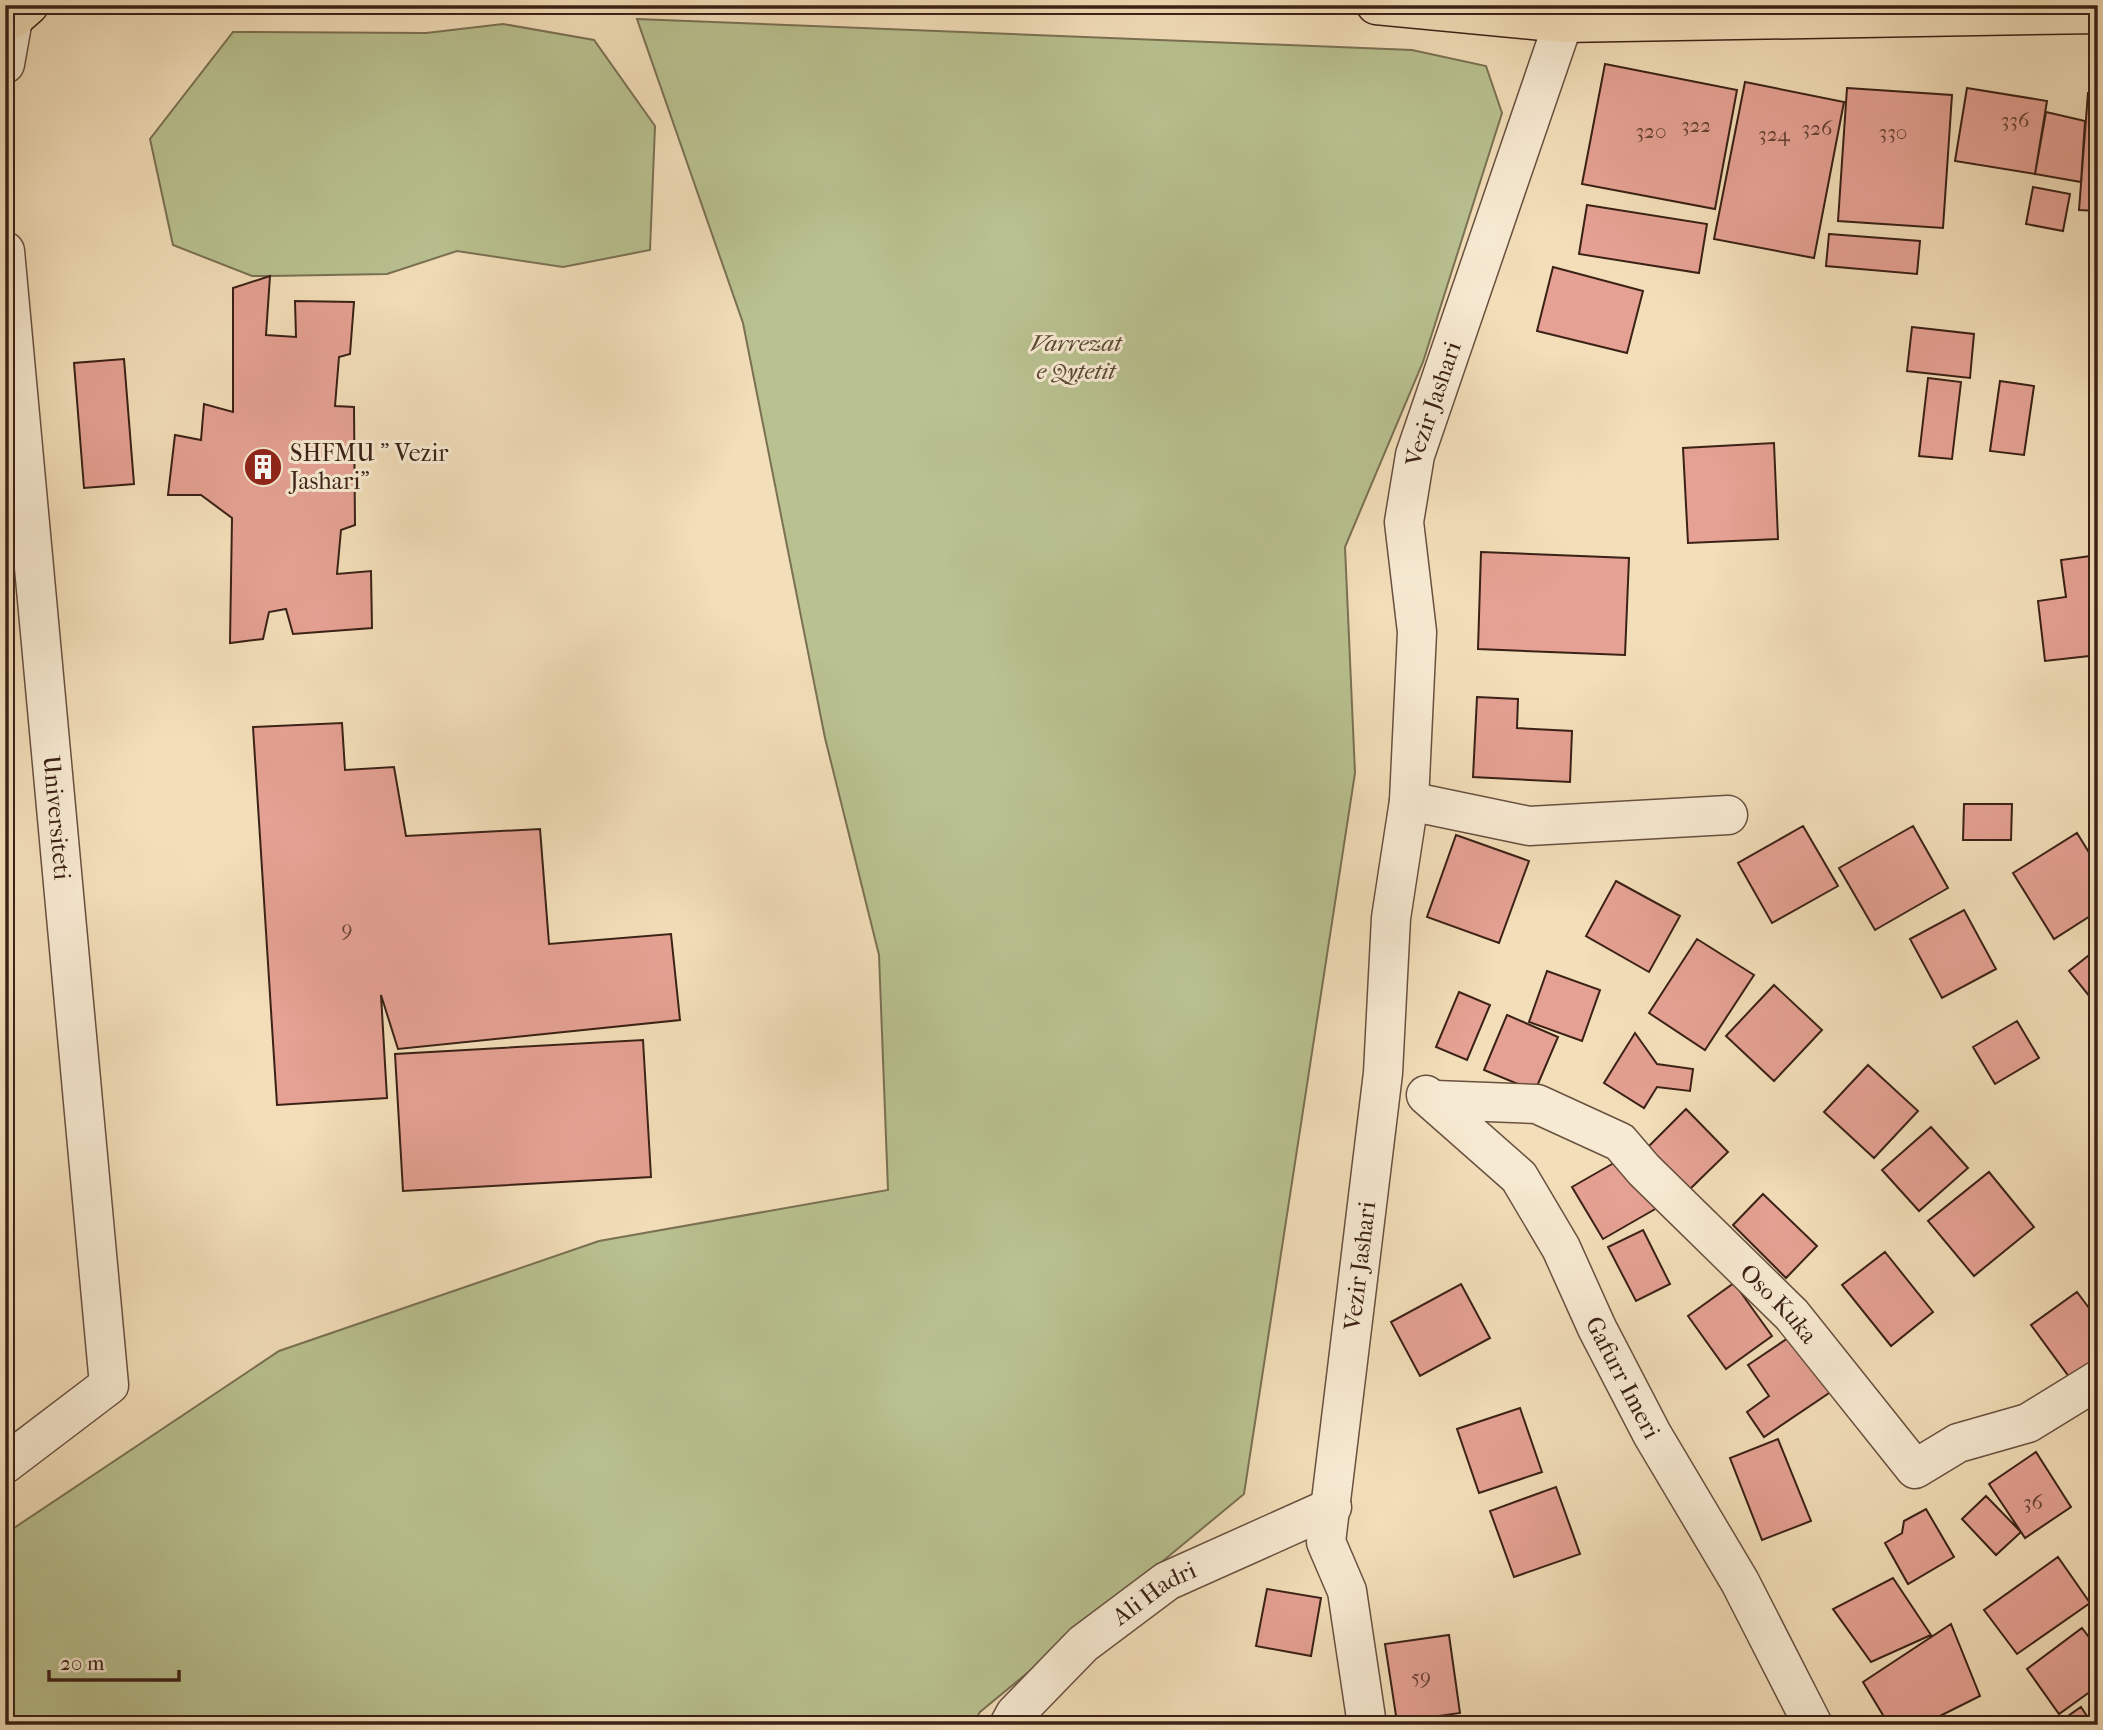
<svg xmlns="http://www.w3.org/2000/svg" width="2103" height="1730" font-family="'IM FELL French Canon',serif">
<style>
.green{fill:#b9c190;stroke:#7a7153;stroke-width:2}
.building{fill:#e5a193;stroke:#3b2116;stroke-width:2}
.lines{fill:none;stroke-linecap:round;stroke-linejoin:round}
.minor-casing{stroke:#69503f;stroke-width:41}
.major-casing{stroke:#3b2116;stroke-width:41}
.minor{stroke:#f7ead2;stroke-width:38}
.major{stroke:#f2deb9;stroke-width:38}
.labels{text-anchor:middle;stroke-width:6;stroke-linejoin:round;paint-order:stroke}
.number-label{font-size:21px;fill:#664135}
.park-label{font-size:24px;font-style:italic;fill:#5a4934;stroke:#f7ead2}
.street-label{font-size:24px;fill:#3b2116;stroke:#f7ead2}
.poi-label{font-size:24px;fill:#3b2116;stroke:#f7ead2;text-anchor:start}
</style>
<rect width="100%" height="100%" fill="#f2deb9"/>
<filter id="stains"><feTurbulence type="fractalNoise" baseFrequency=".00286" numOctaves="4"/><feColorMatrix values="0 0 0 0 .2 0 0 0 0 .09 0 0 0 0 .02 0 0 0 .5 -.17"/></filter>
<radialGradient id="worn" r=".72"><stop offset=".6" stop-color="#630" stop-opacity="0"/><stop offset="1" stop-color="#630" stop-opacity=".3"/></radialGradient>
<path class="green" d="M637,19L1412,50L1486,66L1502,113L1423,362L1345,547L1355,773L1244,1494L980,1712L972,1725H5V1534L279,1351L599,1241L888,1190L879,955L825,738L743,323Z
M503,24L594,40L655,126L650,250L563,267L457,251L387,274L270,276H252L173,245L150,139L233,32L426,33Z"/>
<path class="building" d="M1605,64L1737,90L1715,209L1582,184Z
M1745,82L1844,102L1814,258L1714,239Z
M1847,88L1952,95L1943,228L1838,221Z
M1967,88L2047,101L2035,174L1955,161Z
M2088,93L2098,94V211L2079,210Z
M2046,112L2085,121L2081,182L2035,174Z
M2033,187L2070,194L2063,231L2026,224Z
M1587,205L1707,224L1699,273L1579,254Z
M1829,234L1920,241L1917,274L1826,266Z
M1553,267L1643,291L1627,353L1537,331Z
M270,276L266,335L296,337L295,301L354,302L350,354L339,357L335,406L354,407L355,525L341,530L337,574L371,571L372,628L293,634L286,609L269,612L263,639L230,643L232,518L201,495H168L175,435L201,440L204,404L233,412V288Z
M1912,327L1974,334L1970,378L1907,371Z
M124,359L134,484L84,488L74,363Z
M1928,378L1961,382L1952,459L1919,456Z
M2000,381L2034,386L2024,455L1990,451Z
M1774,443L1778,539L1688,543L1683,448Z
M1481,552L1629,558L1625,655L1478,649Z
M2098,555V655L2045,661L2038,601L2066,597L2061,560Z
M1477,697L1518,699L1517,728L1572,731L1570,782L1473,777Z
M342,723L345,770L394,767L406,836L540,829L549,944L671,934L680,1020L398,1049L381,995L387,1098L277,1105L253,727Z
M1964,804H2012L2011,840H1963Z
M1803,826L1838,886L1772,923L1738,863Z
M1913,826L1948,888L1875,930L1839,868Z
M2077,833L2098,867V911L2054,939L2013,873Z
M1456,835L1529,861L1499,943L1427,917Z
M1616,881L1680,916L1649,972L1586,936Z
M1964,910L1996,969L1942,998L1910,939Z
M1697,939L1754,975L1705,1050L1649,1013Z
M2098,948V1007L2069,971Z
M1547,971L1600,990L1582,1041L1529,1022Z
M1774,985L1822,1030L1774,1081L1726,1036Z
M1459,992L1490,1005L1467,1060L1436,1047Z
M1507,1015L1558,1037L1535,1091L1484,1070Z
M2017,1021L2039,1058L1995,1084L1973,1047Z
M1635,1033L1657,1064L1693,1069L1690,1091L1657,1087L1644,1108L1604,1083Z
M643,1040L651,1177L403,1191L395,1054Z
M1868,1065L1918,1111L1874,1158L1824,1112Z
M1686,1109L1728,1152L1689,1190L1647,1148Z
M1931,1127L1968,1168L1919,1211L1882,1170Z
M1626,1156L1657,1208L1603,1239L1572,1187Z
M1989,1172L2034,1227L1974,1276L1928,1221Z
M1763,1194L1817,1246L1786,1278L1733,1225Z
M1643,1230L1670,1284L1636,1301L1608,1247Z
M1885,1252L1933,1312L1891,1346L1842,1285Z
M1734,1283L1772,1336L1726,1369L1688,1316Z
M1461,1284L1490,1338L1420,1376L1391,1322Z
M2077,1292L2098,1320V1358L2070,1378L2031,1325Z
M1800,1330L1838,1387L1764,1437L1747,1412L1769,1396L1748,1365Z
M1520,1408L1542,1472L1479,1493L1457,1429Z
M1778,1439L1811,1521L1762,1540L1730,1458Z
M2036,1452L2071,1507L2025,1538L1989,1484Z
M1556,1487L1580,1554L1514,1577L1490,1511Z
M1986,1496L2021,1532L1996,1555L1962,1519Z
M1926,1509L1954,1557L1908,1584L1885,1543L1902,1533L1904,1521Z
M2058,1557L2090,1603L2017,1654L1984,1610Z
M1893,1578L1931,1635L1871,1662L1833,1609Z
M1267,1589L1321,1598L1311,1656L1256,1646Z
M1951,1624L1980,1696L1922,1725H1889L1863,1682Z
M2082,1628L2098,1649V1686L2059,1714L2027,1669Z
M1449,1635L1460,1713L1397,1722L1385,1644Z
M2081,1707L2093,1725H2055Z"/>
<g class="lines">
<g class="minor-casing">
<g id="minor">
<path d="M5,64L13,19"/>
<path id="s1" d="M5,251L109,1385L5,1464"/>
<path d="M1409,801L1529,826L1728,815"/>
<path id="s2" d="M1426,1095L1519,1177L1561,1248L1597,1328L1652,1434L1740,1582L1813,1725"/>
<path id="s3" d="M1435,1100L1537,1104L1620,1142L1644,1170L1792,1315L1915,1469L1958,1443L2028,1423L2098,1380"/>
<path id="s4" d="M1009,1725L1015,1714L1083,1644L1167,1581L1332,1507"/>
<path id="s5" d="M1367,1725L1347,1591L1326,1542L1383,1073L1391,918L1409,801L1417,632L1404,522L1415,455L1563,23"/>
</g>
</g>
<g class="major-casing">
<path id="major" d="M1376,5L1563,23L2098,14
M5,21L13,19L29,5"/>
</g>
<use href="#minor" class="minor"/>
<use href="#major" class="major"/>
</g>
<defs>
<g id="building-disc" transform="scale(2.0125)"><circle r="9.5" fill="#8f2418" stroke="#f7ead2"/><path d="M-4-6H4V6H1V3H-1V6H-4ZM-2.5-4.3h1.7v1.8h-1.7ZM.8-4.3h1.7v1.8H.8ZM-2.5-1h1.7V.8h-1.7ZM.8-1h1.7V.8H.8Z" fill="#fff"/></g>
</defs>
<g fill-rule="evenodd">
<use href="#building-disc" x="263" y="467"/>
</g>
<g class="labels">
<g class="number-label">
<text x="2015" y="127">336</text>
<text x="1696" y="132">322</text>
<text x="1817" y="135">326</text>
<text x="1651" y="138">320</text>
<text x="1893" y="139">330</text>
<text x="1774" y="141">324</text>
<text x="347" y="936">9</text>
<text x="2033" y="1509">36</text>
<text x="1421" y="1684">59</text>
</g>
<g class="park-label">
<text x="1076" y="351">Varrezat<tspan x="1076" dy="28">e Qytetit</tspan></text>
</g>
<g class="street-label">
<text dy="8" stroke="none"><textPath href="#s5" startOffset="1337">Vezir Jashari</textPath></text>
<text dy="8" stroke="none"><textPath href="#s1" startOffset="569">Universiteti</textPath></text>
<text dy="8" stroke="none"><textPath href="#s5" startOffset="467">Vezir Jashari</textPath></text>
<text dy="8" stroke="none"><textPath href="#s3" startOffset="420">Oso Kuka</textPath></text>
<text dy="8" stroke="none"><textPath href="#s2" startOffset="350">Gafurr Imeri</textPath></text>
<text dy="8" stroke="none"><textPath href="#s4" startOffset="198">Ali Hadri</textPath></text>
</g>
<g class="poi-label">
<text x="290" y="461">SHFMU " Vezir<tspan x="290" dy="28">Jashari"</tspan></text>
</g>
</g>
<rect width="2103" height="1730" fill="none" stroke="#f2deb9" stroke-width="28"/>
<rect x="7" y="7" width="2089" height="1716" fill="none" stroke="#3b2116" stroke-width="3.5"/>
<rect x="14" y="14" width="2075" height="1702" fill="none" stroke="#3b2116" stroke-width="2"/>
<path d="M49 1670v10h130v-10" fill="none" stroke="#3b2116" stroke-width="3.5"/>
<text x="60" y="1670" font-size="21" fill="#3b2116" stroke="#f7ead2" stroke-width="5" paint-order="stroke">20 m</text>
<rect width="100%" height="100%" filter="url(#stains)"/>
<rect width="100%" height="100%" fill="url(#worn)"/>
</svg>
